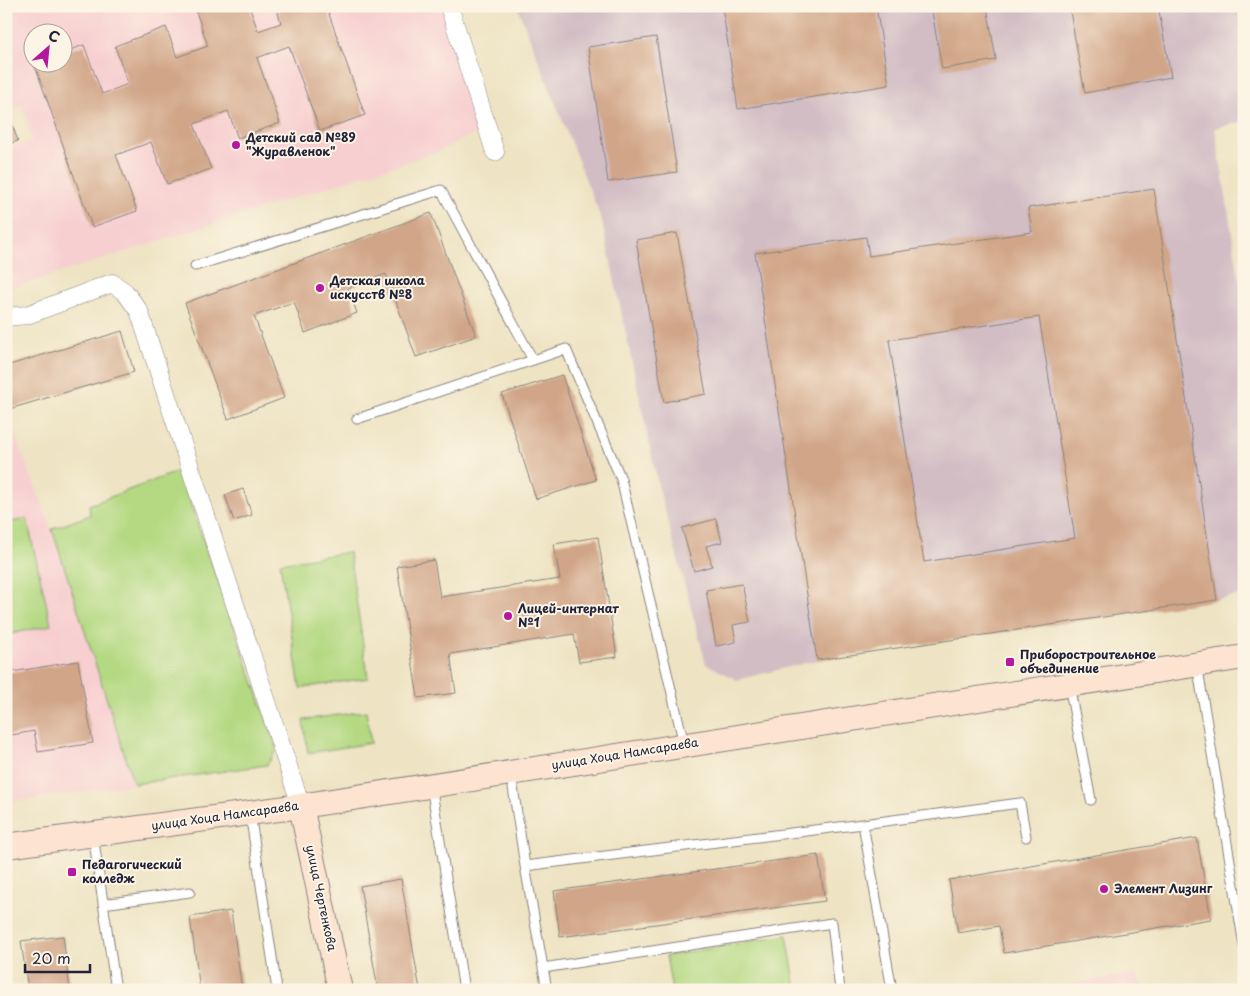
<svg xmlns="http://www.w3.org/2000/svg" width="1250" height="996" font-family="'Playpen Sans',sans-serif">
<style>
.built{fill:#f7cfd0;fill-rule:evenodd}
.industrial{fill:#d2bdc5}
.green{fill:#b4d982;stroke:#6b7e5e}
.building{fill:#d1a688;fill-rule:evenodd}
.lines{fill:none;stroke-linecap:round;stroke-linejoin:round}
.lane-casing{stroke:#88827f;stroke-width:11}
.street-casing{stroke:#88827f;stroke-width:19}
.secondary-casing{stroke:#88827f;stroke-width:26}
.lane{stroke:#fff;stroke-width:9}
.street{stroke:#fff;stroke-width:18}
.secondary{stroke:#fde4d1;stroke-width:24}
.poi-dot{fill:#b5179e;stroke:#fcf5e5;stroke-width:2}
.labels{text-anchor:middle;stroke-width:4;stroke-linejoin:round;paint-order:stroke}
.poi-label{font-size:12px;font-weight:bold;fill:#22223b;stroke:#fcf5e5;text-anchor:start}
.street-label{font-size:12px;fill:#22223b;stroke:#fcf5e5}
</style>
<rect width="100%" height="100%" fill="#fcf5e5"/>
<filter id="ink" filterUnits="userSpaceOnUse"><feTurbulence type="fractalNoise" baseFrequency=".02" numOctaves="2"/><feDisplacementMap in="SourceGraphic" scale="10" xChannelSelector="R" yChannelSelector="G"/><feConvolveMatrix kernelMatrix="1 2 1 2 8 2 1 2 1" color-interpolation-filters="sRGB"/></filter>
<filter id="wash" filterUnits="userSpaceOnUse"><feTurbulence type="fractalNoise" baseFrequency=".0096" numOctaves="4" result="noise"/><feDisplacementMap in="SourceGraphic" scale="20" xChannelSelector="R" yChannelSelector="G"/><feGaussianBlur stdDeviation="1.12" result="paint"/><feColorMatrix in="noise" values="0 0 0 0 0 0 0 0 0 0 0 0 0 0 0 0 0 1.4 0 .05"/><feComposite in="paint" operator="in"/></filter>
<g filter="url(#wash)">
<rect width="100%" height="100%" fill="#eee3c3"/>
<path class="built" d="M6,6H446L489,127L437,152L6,290V148L32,141L23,105L6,110ZM32,32H62V62H32Z
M6,413L52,529L90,515L89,505L179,471L267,765L6,803Z
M1136,973L1144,990H1032Z"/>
<path class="industrial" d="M517,6H1243L1244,121L1215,128L1244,309V594L1217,600L817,660L737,680L706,664L659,489L602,221Z"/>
<path class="green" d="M179,471L277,749L267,765L134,784L52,529L90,515L89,505Z
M27,519L51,625L6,635V523Z
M349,552L368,678L300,688L280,563Z
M366,711L371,743L308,753L303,720Z
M787,935L796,988L786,990H672L666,956Z"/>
<g id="blocks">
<path class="building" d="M194,6H249L258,31L281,23L276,6H326L365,115L320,131L289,46L257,58L280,123L238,138L228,111L194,124L211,169L167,184L151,142L116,155L137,211L92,227L34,63L62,62V53L84,45L102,94L128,84L115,46L166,27L177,57L208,46Z
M722,6H876L889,85L738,109Z
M931,6H987L996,60L942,69Z
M1069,6H1158L1171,77L1085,93Z
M656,37L677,172L608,182L588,47Z
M11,122L18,141L6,145V123Z
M1154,189L1217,600L817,660L755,253L866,237L869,256L1032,232L1028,208ZM1039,317L1075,538L924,562L889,340Z
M431,213L476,336L416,357L386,274L348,288L357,313L305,333L294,302L254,316L284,398L228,419L185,303Z
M677,233L706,394L664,402L636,240Z
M122,331L134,372L6,410V366Z
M562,375L596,480L536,499L502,394Z
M243,489L252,515L234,521L225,495Z
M716,519L722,542L706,546L712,566L694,571L682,528Z
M598,537L617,657L579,662L574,634L450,654L456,693L418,698L397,566L434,560L440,597L560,579L554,544Z
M742,584L750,622L733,625L736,642L716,646L706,590Z
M78,661L93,743L38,752L34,731L6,736V673Z
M1197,838L1211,919L1004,953L999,926L958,933L949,880Z
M818,855L825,901L560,937L554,891Z
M401,879L420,990H378L360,886Z
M231,911L242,990H200L190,917Z
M63,936L70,990H28L21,941Z"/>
</g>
</g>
<g filter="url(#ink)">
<use href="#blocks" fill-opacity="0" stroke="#88827f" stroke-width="1"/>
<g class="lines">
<g class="lane-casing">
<path id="lane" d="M195,266L441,190L533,360
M357,419L566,349L621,479L684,744
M1197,664L1244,945
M1069,685L1091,800
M511,774L525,866L863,824L892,990
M431,785L464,990
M250,813L277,990
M863,824L1020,803L1026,837
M93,835L116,990
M525,866L547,990
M103,904L190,892
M543,968L832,923L840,990"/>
</g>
<g class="street-casing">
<path id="street" d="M449,6L495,152
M6,317L27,315L112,283L125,292L139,311L301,806"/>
</g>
<g class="secondary-casing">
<path id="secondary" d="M301,806L340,990
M6,846L301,806L1244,657"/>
</g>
<use href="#lane" class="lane"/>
<use href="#street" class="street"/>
<use href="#secondary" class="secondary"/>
</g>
</g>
<g class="poi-dot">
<circle cx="236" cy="145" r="5"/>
<circle cx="320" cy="288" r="5"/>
<circle cx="508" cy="616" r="5"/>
<rect x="1005" y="657" width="10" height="10" rx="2.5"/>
<rect x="67" y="867" width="10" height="10" rx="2.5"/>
<circle cx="1104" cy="889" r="5"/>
</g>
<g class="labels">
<g class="poi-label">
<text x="246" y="142">Детский сад №89<tspan x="246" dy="14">"Журавленок"</tspan></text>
<text x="330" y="285">Детская школа<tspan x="330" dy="14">искусств №8</tspan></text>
<text x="518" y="613">Лицей-интернат<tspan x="518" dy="14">№1</tspan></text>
<text x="1020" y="659">Приборостроительное<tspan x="1020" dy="14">объединение</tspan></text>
<text x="82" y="869">Педагогический<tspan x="82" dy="14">колледж</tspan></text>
<text x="1114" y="893">Элемент Лизинг</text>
</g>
<g class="street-label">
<text transform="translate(625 754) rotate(-9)" y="4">улица Хоца Намсараева</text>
<text transform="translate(225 816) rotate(-8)" y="4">улица Хоца Намсараева</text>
<text transform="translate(321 898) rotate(78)" y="4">улица Чертенкова</text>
</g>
</g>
<rect width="1250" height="996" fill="none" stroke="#fcf5e5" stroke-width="25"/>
<g transform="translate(48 48) rotate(27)"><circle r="24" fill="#fcf5e5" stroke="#a5a1a1"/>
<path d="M0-4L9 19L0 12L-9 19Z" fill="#b5179e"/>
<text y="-8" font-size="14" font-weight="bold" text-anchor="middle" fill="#22223b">С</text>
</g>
<path d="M25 964v8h65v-8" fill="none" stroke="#22223b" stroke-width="2.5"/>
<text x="32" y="964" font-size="15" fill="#22223b" stroke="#fcf5e5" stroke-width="4" paint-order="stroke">20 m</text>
</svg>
